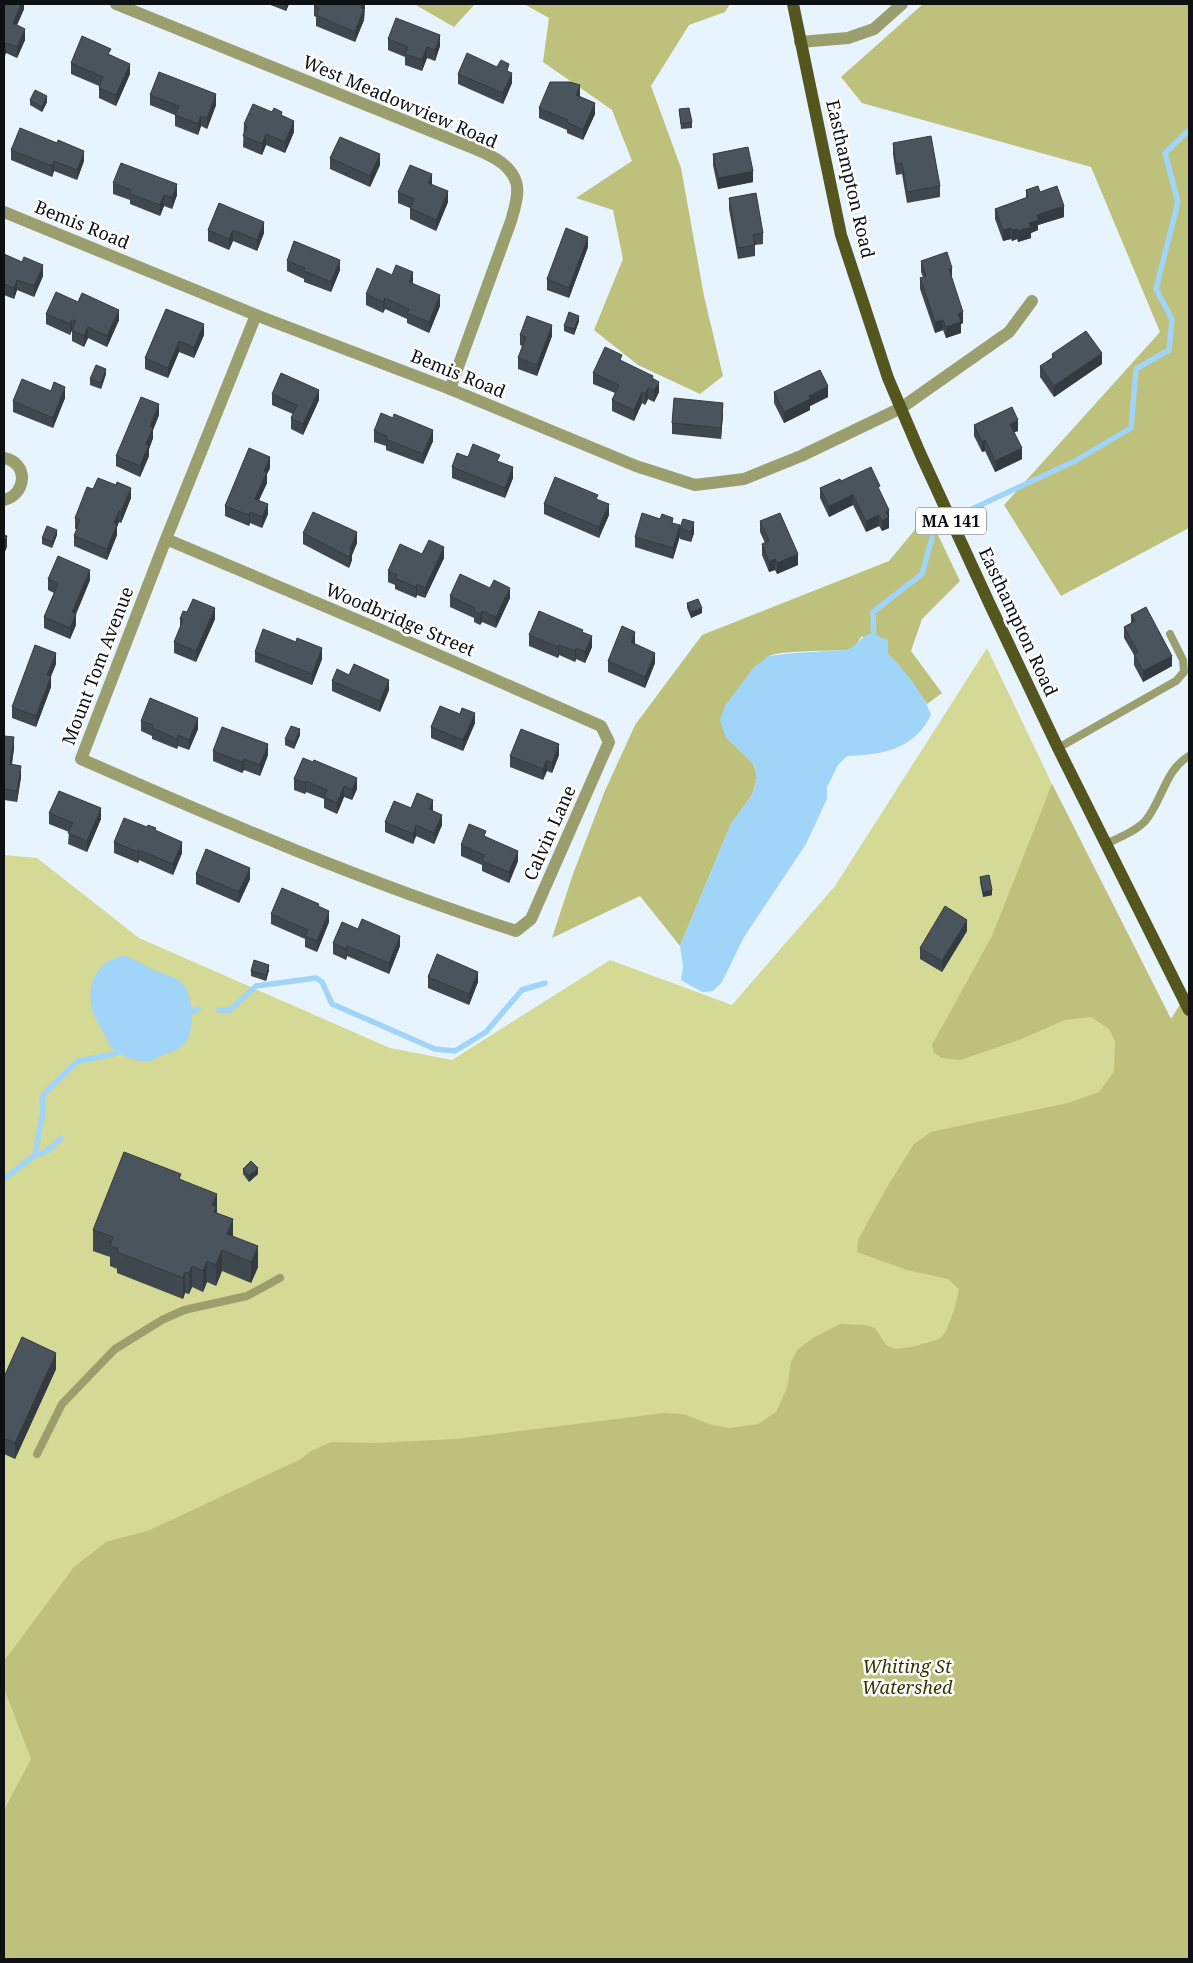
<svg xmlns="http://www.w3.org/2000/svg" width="1193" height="1963" font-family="'Noto Serif',serif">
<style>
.green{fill:#d4d996}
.forest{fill:#bdc17b}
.water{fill:#a0d4f8}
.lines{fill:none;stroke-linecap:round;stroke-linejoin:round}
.stream{stroke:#a0d4f8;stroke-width:5.5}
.service{stroke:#9b9e6d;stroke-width:8}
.minor{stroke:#9b9e6d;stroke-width:12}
.tertiary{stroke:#9b9e6d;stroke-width:12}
.primary{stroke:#54561e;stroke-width:12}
.wall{fill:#40484f}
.shaded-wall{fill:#343b40}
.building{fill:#4a545c;stroke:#343b40}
.labels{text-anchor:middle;stroke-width:5;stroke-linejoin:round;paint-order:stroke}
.shield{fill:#fff;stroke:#56585a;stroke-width:1}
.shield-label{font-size:16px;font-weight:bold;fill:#0d1114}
.street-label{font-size:18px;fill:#0d1114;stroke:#fff}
.park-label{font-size:18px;font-style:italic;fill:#363700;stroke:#fff}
</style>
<rect width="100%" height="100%" fill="#e7f4fd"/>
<path class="green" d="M987,648L1052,784L1171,1019L1189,1959H4V855L37,858L139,938L390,1048L452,1060L610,960L732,1005L835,886Z"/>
<path class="forest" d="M414,4H475L454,27Z
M524,4H730L725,12L689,25L651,86L681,168L704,296L723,376L700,394L638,365L594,330L623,259L613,210L576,198L632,161L612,110L543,62L549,18Z
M923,4H1189V528L1061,596L1004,505L1160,332L1091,167L862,103L841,77Z
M928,514L960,581L922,619L911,651L942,693L927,704L898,664L862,636L855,646L847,650C831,651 782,650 769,656C761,661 733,696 725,706L741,751L754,765L757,778L752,795L731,824L680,946L640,896L552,938L573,874L604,793L635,725L702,635L889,561Z
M1052,784L1171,1019L1189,990V1959H4V1810L31,1759L4,1688V1661L74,1567L106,1542L150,1530L301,1459L311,1451L331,1442L375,1443L456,1439L664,1413L683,1414L712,1425L729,1428L758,1424L776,1412L787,1388L791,1362L797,1350L813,1338L840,1324L866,1325L875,1328L886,1345L895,1349L912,1347L939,1339L946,1332L955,1307L959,1289L948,1279L907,1270L857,1252L858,1240L887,1187L914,1144L931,1132L1068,1103L1099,1092L1114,1072L1115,1041L1109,1029L1091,1017L1065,1020L1019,1040L960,1060L942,1058L934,1053L932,1045L992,936Z"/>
<path class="water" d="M871,633L888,640V654C905,670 923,693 931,715C915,749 882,755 847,756L838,765L827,787V799L806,844L744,937L722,982L713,991L702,992L681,980L683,966L680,946L731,824L752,795L757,779L754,765L726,738L720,720L725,706L754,667L769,656L794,653L847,650C858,645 860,637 871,633Z
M125,956C135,959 143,965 152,969C162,974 176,976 183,984C194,997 196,1037 181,1047C175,1052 165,1054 157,1058C145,1066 122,1058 112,1048C108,1044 106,1037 103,1032C100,1025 95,1019 93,1012C85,986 97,959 125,956Z"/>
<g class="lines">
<path class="stream" d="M972,509L1075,461L1131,428L1136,369L1169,350L1172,319L1156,289L1178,202L1165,153L1189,130
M874,641L873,612L922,574L932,538
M219,1010H230L256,986L316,978L322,982L332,1004L435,1049L455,1051L486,1032L522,990L545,983
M186,1015L198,1009
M35,1155C45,1154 55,1145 61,1138
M4,1179L35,1155L43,1111L42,1098L45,1093L78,1061L110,1055L124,1050"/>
<path class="service" d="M1058,748L1176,681L1184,672L1183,660L1170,634
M1106,844C1118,838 1137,831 1146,820C1162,800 1166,769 1189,756
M37,1454L62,1404L115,1349L162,1320L184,1310L247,1296L280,1278"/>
<path class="minor" d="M116,4L458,142C477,150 509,159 516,182C520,193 514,210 511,221L450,389
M800,42L848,38L874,29L902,4
M901,408L1009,332L1032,301
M4,458C29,463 27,494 4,500
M166,539L381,630L601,726L609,742L531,919L516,931C367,883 224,822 81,759L166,539L256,315"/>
<path class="tertiary" d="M4,212L256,315L450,389L636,466L695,485L744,479L801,456L901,408"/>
<path class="primary" d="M793,4L841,235L888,378L920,453L991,607L1058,748L1189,1010"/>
</g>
<path class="wall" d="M4,4H24V9L17,25L25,40L17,58L6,53Z
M268,4H289L286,11Z
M365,4L364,20L355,42L316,26V17L314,16V5Z
M388,39L440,46L435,61L427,58L422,71L405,65V57L388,50Z
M111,55L130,74L116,106L99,98V86L71,74V63Z
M497,67L509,72L512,83L503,104L458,84V74Z
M150,95L216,105L207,129L201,126L198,135L175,126V115L150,105Z
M580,95V96L595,114L583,140L567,133V130L539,118V108Z
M30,100L47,102L42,112L30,105Z
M679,109L692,122V128L681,129Z
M282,116L294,132L285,153L266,145L262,155L243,147L244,124Z
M893,143L940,186V197L907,203L902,174L896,175L893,154Z
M11,150L84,161L77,180L54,171L52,177L11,160Z
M713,154L753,182L718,189L713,165Z
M330,158L380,165L370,187L330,169Z
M113,183L177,195L172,209L164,206L160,216L130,204V200L113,194Z
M432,184L448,202L436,231L410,219V208L398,203V192Z
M1026,190L1040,192L1064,217L1038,225V230L1031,233V238L1018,242L1017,239L1012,241L1011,239L1003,241L995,219V209L1026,198Z
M729,198L763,233V244L755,245V256L738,259L729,209Z
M219,203L264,233L257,251L233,241L229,250L208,241V230Z
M588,247L569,298L547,290V279Z
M4,254L43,276L34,297L17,290L14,299L4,295Z
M287,261L340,270L331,292L304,282V279L287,271Z
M921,261L952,279L963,323L961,324V333L946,338L943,330L935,333L920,289V278L923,277L921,272Z
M392,275L413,283L440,306L429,333L407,323V319L385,309L383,313L366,305V294Z
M166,309L204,335L194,358L179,352L168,378L145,369V358Z
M46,314L119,320L107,347L88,338L84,347L72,341V330L70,335L46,324Z
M579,321L574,335L564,331V326Z
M520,335L552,336L537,376L518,369V358L522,346L520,345Z
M1052,354L1102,364L1054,397L1040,377V366L1052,358Z
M622,362L653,379L659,392L654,402L648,399L645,405L642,403L634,421L612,411V400L615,393L593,384V373Z
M106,374L101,389L90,385V379Z
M774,392L828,397L810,406V410L784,423L774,403Z
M272,394L319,400L303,435L291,429V418L293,414L272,405Z
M65,398L53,428L13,412V401Z
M723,414L721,439L672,434V423Z
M159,415L153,430V438L149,449V456L140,477L116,466V456Z
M974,425L1018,431L1014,432L1022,459L995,472L985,451L982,452L974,436Z
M374,431L433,441L423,464L386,450V446L374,442Z
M468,457L500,462L513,478L505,498L452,478V467Z
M270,468L267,474V483L259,500L268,514L262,528L250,523L249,526L225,516V506Z
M841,481L880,492L889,510V528L882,531L879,526L866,532L853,505L829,517L820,498V488Z
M93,489L131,498L121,523L119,522L117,527V535L107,560L74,546V536L77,529H75V518Z
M598,500L609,515L599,538L544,514V504Z
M683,519L694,533L691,542L680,539V528Z
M760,521L798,565L777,574L775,570L769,572L762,555V544L765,543L760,532Z
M673,523L680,536L673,559L635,547V537Z
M303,533L357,543L352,555V560L349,568L303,544Z
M57,535L52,548L42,544V538Z
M422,554L444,558L425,598L417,595L416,598L395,589V585L388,582V571Z
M48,579L90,580L76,614V625L70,639L44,628V617L54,593L48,590Z
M490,588L510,598L496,628L482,622L480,625L474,622V618L450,607V596Z
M687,603L702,613L691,618L687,608Z
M187,612L215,619L196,662L174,653V642L180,628V619Z
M1131,615L1172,666L1143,682L1134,665V655L1124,638V627L1131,623Z
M583,633L592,647L585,663L576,659L575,662L559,655L558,658L529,646V635Z
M635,643V644L655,663L645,688L608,672V661Z
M255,652L322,659L312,685L255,662Z
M56,664L51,676V687L36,727L12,718V707Z
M332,681L389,690L380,712L332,691Z
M141,721L198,729L189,750L178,746L177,749L152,739V736L141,731Z
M475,723L463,751L431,738V727Z
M300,735L294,749L285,745V739Z
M4,736L14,748L12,765L21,777L17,802L4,800Z
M213,751L268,755L260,776L244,770L242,773L213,761Z
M559,755L552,773L547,771L543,780L510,767V756Z
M303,758L357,789L352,800L344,797L337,814L324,808V799L306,792L305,794L294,790V779Z
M411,808L433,811L442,825L434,844L416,836L413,844L385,832V822Z
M49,813L101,819L87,852L68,844L69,832L49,824Z
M156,831L182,853L173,875L139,860L138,863L114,853V842Z
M486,837L518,861L509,883L482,871V865L461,856V845Z
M196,874L250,879L239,903L196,884Z
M980,877L992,895L983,897L980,882Z
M271,914L329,922L317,952L305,947V939L271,924Z
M967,931L942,972L920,959V948Z
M333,943L400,946L389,974L347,956L346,960L333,954Z
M269,970L266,981L251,976V971Z
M428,977L478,982L469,1005L428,988Z
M243,1169L258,1174L249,1182L243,1174Z
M181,1179L217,1213L233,1236L258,1267L251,1283L222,1271L216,1286L207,1282L203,1292L192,1287L189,1294L185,1293L183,1299L117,1273V1269L110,1266V1257L93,1251V1230Z
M56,1369L15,1459L4,1454V1377Z"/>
<path class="shaded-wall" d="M21,4H24V9L13,34V23Z
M286,4H289L286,11Z
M363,4H365L364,20L355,42V32Z
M25,29V40L17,58V47Z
M440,35V46L435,61V50Z
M6,43V53L4,59V49Z
M427,47V58L422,71V60Z
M130,64V74L116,106V95Z
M512,73V83L503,104V93Z
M580,85V95L576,105V95Z
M216,94V105L207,129V118Z
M47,96V102L42,112V107Z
M595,103V114L583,140V130Z
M201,116V126L198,135V124Z
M294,121V132L285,153V142Z
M266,134V145L262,155V144Z
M84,151V161L77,180V170Z
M380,154V165L370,187V176Z
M54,161V171L52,177V166Z
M753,171V182L718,189V178Z
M432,174V185L428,183Z
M177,184V195L172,209V198Z
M448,191V202L436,231V220Z
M164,195V206L160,216V205Z
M1064,206V217L1038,225V230L1031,233V238L1018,242V231L1029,223L1037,215Z
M264,222V233L257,251V240Z
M1011,228V239L1003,241V230Z
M1017,229V239L1012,241V230Z
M233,230V241L229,250V239Z
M588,237V247L569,298V288Z
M340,260V270L331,292V282Z
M43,265V276L34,297V286Z
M952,268V279L949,280V269Z
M413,272V283L409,282Z
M17,280V290L14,299V288Z
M440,295V306L429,333V322Z
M385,298V309L383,313V302Z
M119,310V320L107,347V336Z
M963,312V323L961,324V333L946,338V327L958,314Z
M579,316V321L574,335V329Z
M72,320V330L70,335V324Z
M943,320V330L935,333V322Z
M204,324V335L194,358V347Z
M552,325V336L537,376V365Z
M88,327V338L84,347V336Z
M179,341V352L168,378V368Z
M1102,353V364L1054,397V386Z
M106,369V374L101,389V383Z
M659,382V392L654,402V391Z
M828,386V397L810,406V410L784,423V412L809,396Z
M65,387V398L53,428V418Z
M648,388V399L645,405V394Z
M319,390V400L303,435V424Z
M642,392V403L634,421V410Z
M723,403V414L721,439V428Z
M159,404V415L153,430V438L149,449V456L140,477V466L150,426Z
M1018,420V431L1010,434V424Z
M433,430V441L423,464V454Z
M985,440V451L982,452V442Z
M1022,448V459L995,472V461Z
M270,457V468L267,474V483L255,509V499L264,471Z
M513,467V478L505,498V488Z
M131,488V498L121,523V512Z
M853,495V505L829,517V506Z
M268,504V514L262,528V517Z
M609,504V515L599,538V527Z
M889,510V528L882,531V521L886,512Z
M119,511V522L117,527V535L107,560V549L114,523Z
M250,512V523L249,526V515Z
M879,515V526L866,532V521Z
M694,522V533L691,542V532Z
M680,525V536L673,559V548Z
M57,530V535L52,548V542Z
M357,532V543L352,555V560L349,568L350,549Z
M7,536V547L4,554V543Z
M444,547V558L425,598V588Z
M798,554V565L777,574V563Z
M775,559V570L769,572V562Z
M90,570V580L76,614V625L70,639V628L72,612Z
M417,584V595L416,598V587Z
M510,588V598L496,628V617Z
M215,608V619L196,662V651Z
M702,608V613L691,618V612Z
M482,611V622L480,625V614Z
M635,632V643L631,653V642Z
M592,636V647L585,663V652Z
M559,645V655L558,658V647Z
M322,648V659L312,685V674Z
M576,648V659L575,662V651Z
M56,653V664L47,686V675Z
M655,653V663L645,688V677Z
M1172,656V666L1143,682V671Z
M51,676V687L36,727V716Z
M389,680V690L380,712V701Z
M475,713V723L463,751V740Z
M198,718V729L189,750V740Z
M300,729V735L294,749V743Z
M178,735V746L177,749V739Z
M14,737V748L10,775V764Z
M268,744V755L260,776V765Z
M559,744V755L552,773V763Z
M244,759V770L242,773V762Z
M547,760V771L543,780V769Z
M21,766V777L17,802V791Z
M357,778V789L352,800V790Z
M306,781V792L305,794V783Z
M344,786V797L337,814V803Z
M433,800V811L429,809Z
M101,808V819L87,852V841Z
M442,815V825L434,844V833Z
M416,825V836L413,844V834Z
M182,842V853L173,875V864Z
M139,850V860L138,863V852Z
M518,851V861L509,883V872Z
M250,868V879L239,903V892Z
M992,890V895L983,897V892Z
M329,911V922L317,952V941Z
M967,920V931L942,972V961Z
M400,936V946L389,974V963Z
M347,946V956L346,960V949Z
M269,965V970L266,981V975Z
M478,972V982L469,1005V994Z
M258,1168V1174L249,1182V1176Z
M217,1194V1215L216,1218L212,1205Z
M233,1219V1240L227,1234Z
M258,1246V1267L251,1283V1262Z
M222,1250V1271L216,1286V1265Z
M207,1261V1282L203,1292V1271Z
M192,1266V1287L189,1294V1273Z
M185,1272V1293L183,1299V1278Z
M56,1353V1369L15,1459V1443Z"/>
<path class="building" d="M4,4H21L13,23L25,29L17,47L6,43L4,49Z
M314,4H363L361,8L364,9L355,32L316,15L319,8L314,5Z
M396,18L440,35L435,50L427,47L422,60L405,54L408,47L388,39Z
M82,36L111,49L108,54L130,64L116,95L99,88L103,77L71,63Z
M467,53L497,67L501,60L509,64L507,71L512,73L503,93L458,74Z
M159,72L216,94L207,118L201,116L198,124L175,115L179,106L150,95Z
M550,82H570L580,85L576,95L595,103L583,130L567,122L568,120L539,108Z
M35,90L47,96L42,107L30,100Z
M253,104L272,112L274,108L282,112L281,115L294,121L285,142L266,134L262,144L243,136L247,126L244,124Z
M689,108L692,122L681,124L679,109Z
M20,128L57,143L58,140L84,151L77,170L54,161L52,166L11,150Z
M931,136L940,186L907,192L902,163L896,164L893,143Z
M340,137L380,154L370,176L330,158Z
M748,147L753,171L718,178L713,154Z
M121,163L177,184L172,198L164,195L160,205L130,194L131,190L113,183Z
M410,165L432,174L428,183L448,191L436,220L410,208L414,199L398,192Z
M1038,186L1040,192L1057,186L1064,206L1037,215L1038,220L1029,223L1031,227L1018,231L1017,229L1012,230L1011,228L1003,230L995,209L1028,197L1026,190Z
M756,193L763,233L753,235L755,245L738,248L729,198Z
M219,203L264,222L257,240L233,230L229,239L208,230Z
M566,228L588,237L569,288L547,279Z
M294,241L340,260L331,282L304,271L305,268L287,261Z
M947,252L952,268L949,269L963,312L958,314L961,322L946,327L943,320L935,322L920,278L926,276L921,261Z
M4,254L22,262L24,257L43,265L34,286L17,280L14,288L4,284Z
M396,265L413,272L409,282L440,295L429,322L407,313L409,309L385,298L383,302L366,294L377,268L392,275Z
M56,292L78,302L82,293L119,310L107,336L88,327L84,336L72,330L76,321L72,320L70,324L46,314Z
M166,309L204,324L194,347L179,341L168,368L145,358Z
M569,312L579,316L574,329L564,326Z
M527,316L552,325L537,365L518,358L526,337L520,335Z
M1086,331L1102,353L1054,386L1040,366L1054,357L1052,354Z
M605,347L622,355L620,360L653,376L652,378L659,382L654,391L648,388L645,394L642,392L634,410L612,400L619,385L593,373Z
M96,365L106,369L101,383L90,379Z
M820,370L828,386L809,396L810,399L784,412L774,392Z
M281,373L319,390L303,424L291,418L297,405L272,394Z
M22,379L51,391L54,382L65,387L53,418L13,401Z
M141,397L159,404L150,426L153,428L146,444L149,445L140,466L116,456Z
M674,398L723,403L721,428L672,423Z
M1012,407L1018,420L1010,424L1022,448L995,461L985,440L982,442L974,425Z
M381,413L393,418L394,414L433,430L423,454L386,439L387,436L374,431Z
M473,444L500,455L497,461L513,467L505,488L452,467L457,453L468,457Z
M249,448L270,457L264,471L267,472L255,499L268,504L262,517L250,512L249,515L225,506Z
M871,467L880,486L878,487L889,510L886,512L889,517L882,521L879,515L866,521L853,495L829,506L820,488L840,479L841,481Z
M555,477L598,495L596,499L609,504L599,527L544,504Z
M98,478L116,485L117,482L131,488L121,512L119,511L114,523L117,525L107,549L74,536L80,520L75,518L87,487L93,489Z
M313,512L357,532L350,549L352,550L349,557L303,533Z
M642,513L660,519L662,514L673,518L672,523L680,525L673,548L635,537Z
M780,513L798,554L777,563L775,559L769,562L762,544L769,541L760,521Z
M683,519L694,522L691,532L680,528Z
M47,526L57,530L52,542L42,538Z
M4,535L7,536L4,543Z
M429,540L444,547L425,588L417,584L416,587L395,578L397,575L388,571L400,544L422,554Z
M58,556L90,570L72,612L76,614L70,628L44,617L58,584L48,579Z
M460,574L490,588L494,580L510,588L496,617L482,611L480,614L474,611L475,608L450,596Z
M193,599L215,608L196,651L174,642L183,620L180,619L183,611L187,612Z
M698,599L702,608L691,612L687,603Z
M1146,607L1172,656L1143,671L1134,654L1138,652L1124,627L1135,621L1131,615Z
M539,611L583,630L582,632L592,636L585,652L576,648L575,651L559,645L558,647L529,635Z
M622,626L635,632L631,642L655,653L645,677L608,661Z
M263,629L296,642L297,638L322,648L312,674L255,652Z
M35,645L56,653L47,675L51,676L36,716L12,707Z
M354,664L389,680L380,701L332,681L337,669L349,675Z
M150,698L198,718L189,740L178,735L177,739L152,728L153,725L141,721Z
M440,706L460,714L462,708L475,713L463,740L431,727Z
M291,726L300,729L294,743L285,739Z
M222,727L268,744L260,765L244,759L242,762L213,751Z
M521,729L559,744L552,763L547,760L543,769L510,756Z
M4,736L14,737L10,764L21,766L17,791L4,789Z
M303,758L313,762L314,760L357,778L352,790L344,786L337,803L324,797L327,790L306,781L305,783L294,779Z
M59,791L101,808L87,841L68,833L73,823L49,813Z
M417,793L433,800L429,809L442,815L434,833L416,825L413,834L385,822L394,801L411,808Z
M124,818L147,827L148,825L156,828L155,830L182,842L173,864L139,850L138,852L114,842Z
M469,824L486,831L484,836L518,851L509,872L482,861L484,855L461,845Z
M206,849L250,868L239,892L196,874Z
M989,875L992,890L983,892L980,877Z
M282,888L319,904L318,906L329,911L317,941L305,936L308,930L271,914Z
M945,906L967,920L942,961L920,948Z
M362,919L400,936L389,963L347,946L346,949L333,943L342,922L358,929Z
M437,954L478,972L469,994L428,977Z
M254,960L269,965L266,975L251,971Z
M124,1152L181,1174L179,1179L217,1194L212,1205L216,1207L214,1212L233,1219L227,1234L258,1246L251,1262L222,1250L216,1265L207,1261L203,1271L192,1266L189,1273L185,1272L183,1278L117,1252L118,1249L110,1245L113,1237L93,1230Z
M251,1161L258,1168L249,1176L243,1169Z
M22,1337L56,1353L15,1443L4,1438V1377Z"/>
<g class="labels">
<rect class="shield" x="916" y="507.5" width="70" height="27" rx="4"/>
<g class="shield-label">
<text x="951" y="527">MA 141</text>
</g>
<g class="street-label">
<text transform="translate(400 102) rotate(23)" y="6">West Meadowview Road</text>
<text transform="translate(850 179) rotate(77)" y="6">Easthampton Road</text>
<text transform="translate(82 225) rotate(22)" y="6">Bemis Road</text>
<text transform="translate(458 374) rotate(22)" y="6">Bemis Road</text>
<text transform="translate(400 620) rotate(23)" y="6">Woodbridge Street</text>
<text transform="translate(1018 622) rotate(65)" y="6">Easthampton Road</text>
<text transform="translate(98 666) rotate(-69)" y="6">Mount Tom Avenue</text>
<text transform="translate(550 833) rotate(-66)" y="6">Calvin Lane</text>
</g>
<g class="park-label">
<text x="907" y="1673">Whiting St<tspan x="907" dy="21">Watershed</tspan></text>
</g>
</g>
<rect width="1193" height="1963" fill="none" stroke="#0d1114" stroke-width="10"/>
</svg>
